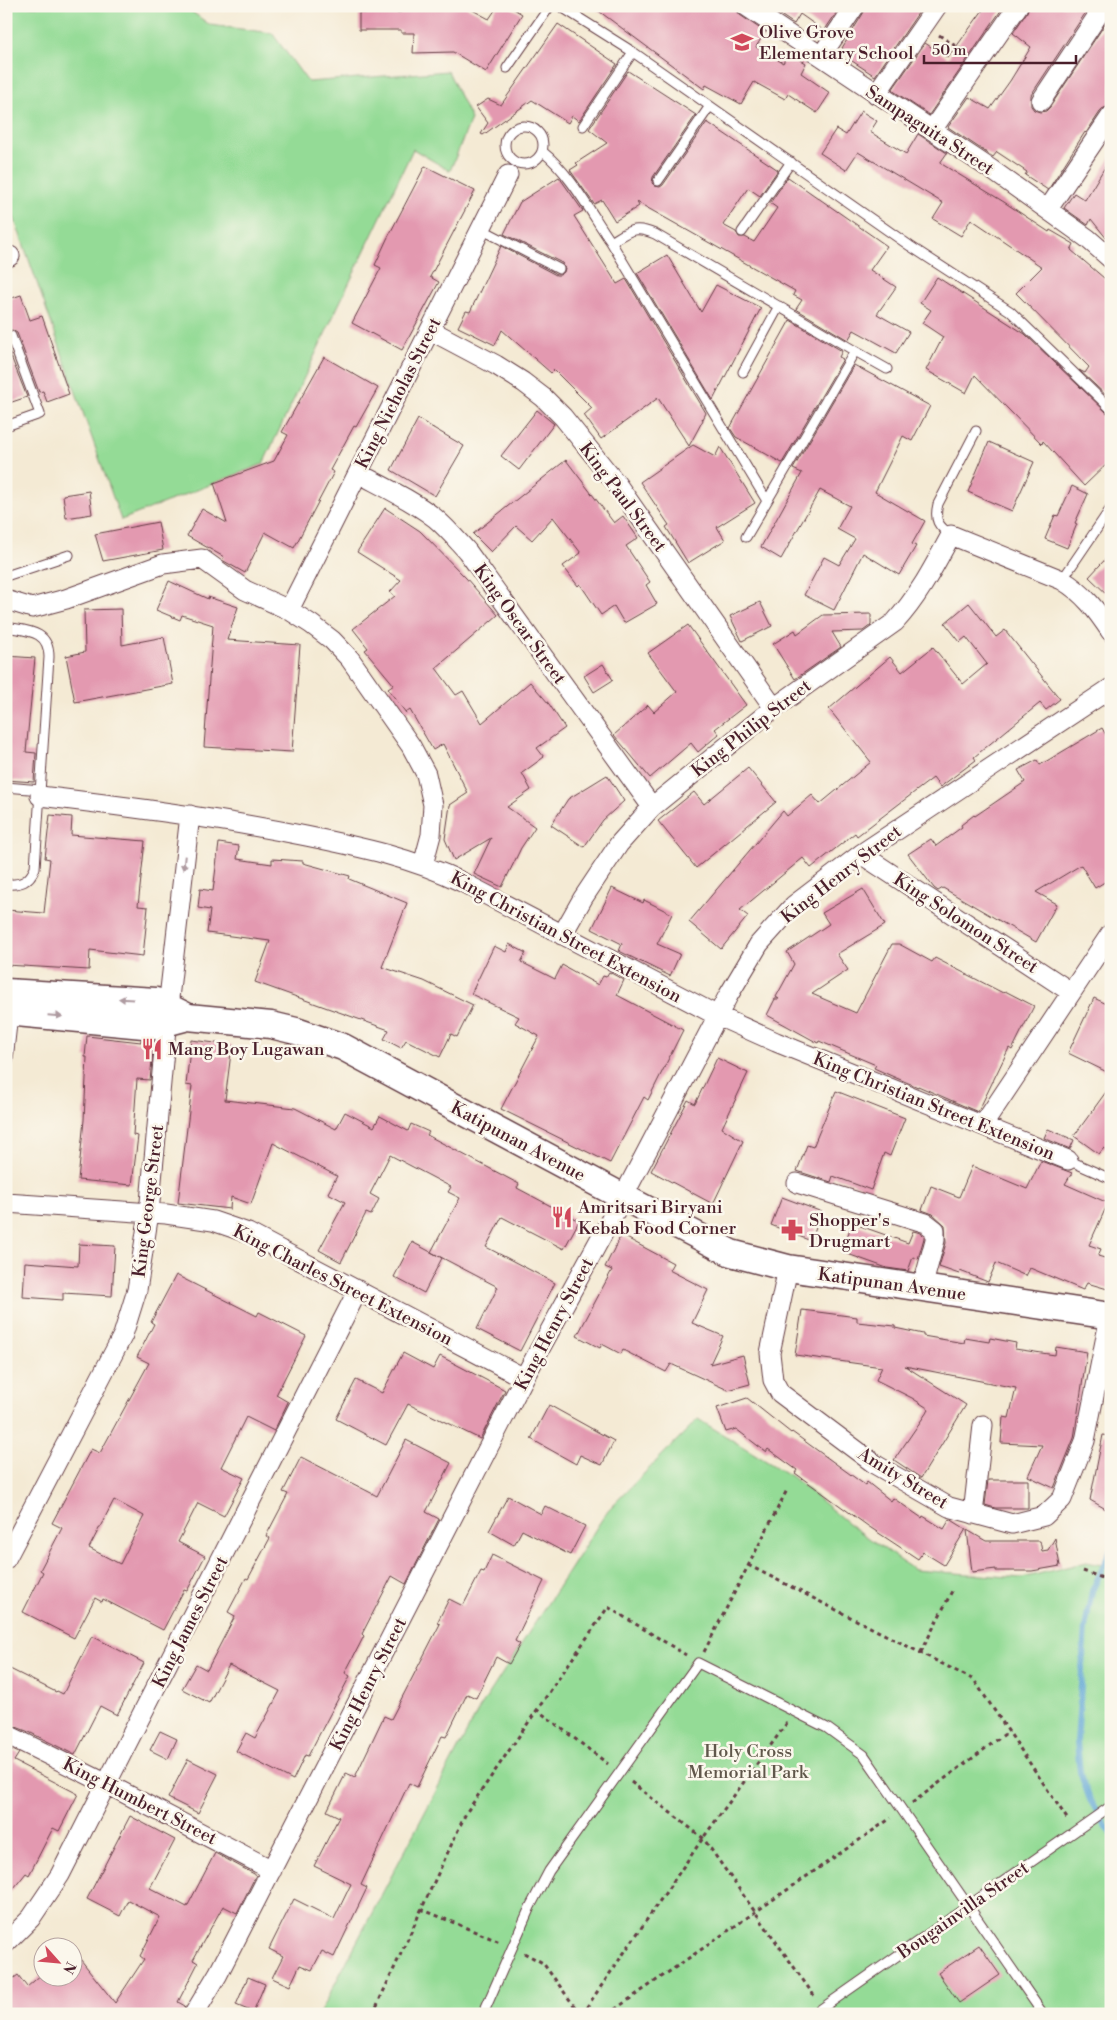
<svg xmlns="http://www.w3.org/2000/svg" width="1117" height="2020" font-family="'Libre Bodoni',serif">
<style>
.green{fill:#94db96;stroke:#6f7d60}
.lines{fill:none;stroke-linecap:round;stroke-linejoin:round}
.stream{stroke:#5ca5d4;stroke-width:6}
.building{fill:#e399b0;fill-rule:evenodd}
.service-casing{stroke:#643d44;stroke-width:11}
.minor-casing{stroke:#643d44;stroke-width:21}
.secondary-casing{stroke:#643d44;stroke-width:29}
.path{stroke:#643d44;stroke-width:3;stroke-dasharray:4 4;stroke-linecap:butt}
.service{stroke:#fff;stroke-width:9}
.minor{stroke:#fff;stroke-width:19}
.secondary{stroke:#fff;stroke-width:26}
.oneway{fill:#ae9aa0}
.labels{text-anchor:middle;stroke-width:5;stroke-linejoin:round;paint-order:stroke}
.poi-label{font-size:18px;fill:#4a1f2b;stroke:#fbf7ec;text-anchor:start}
.street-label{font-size:18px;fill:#4a1f2b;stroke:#fbf7ec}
.park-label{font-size:18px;fill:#60574b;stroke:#fbf7ec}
</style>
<rect width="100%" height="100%" fill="#fbf7ec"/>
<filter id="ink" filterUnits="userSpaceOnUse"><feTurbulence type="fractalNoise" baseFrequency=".02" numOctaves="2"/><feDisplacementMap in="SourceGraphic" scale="10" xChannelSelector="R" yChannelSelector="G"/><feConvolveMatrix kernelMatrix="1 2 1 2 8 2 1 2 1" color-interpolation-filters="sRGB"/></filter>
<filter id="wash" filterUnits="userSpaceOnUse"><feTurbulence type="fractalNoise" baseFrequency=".0096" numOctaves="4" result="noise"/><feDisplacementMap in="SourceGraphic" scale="20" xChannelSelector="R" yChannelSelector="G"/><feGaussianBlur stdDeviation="1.12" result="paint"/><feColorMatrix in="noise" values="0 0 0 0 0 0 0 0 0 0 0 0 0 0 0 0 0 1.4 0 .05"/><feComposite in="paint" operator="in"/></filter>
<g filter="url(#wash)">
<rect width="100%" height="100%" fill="#f4ead4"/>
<path class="green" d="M6,6H184L210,25L272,33L308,82L448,71L471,119L450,171L413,149L263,464L121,520L6,195Z
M698,1419L792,1477L849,1524L914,1570L1022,1578L1087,1562L1111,1567V2014H319L478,1711L608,1510Z"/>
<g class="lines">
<path class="stream" d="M1111,1550L1092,1591L1085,1628L1077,1742L1080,1772L1090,1800L1111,1834"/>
</g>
<g id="blocks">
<path class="building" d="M401,6H465L489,19L498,6H509L522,14L486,72L453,52L413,53L414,33H401V30H359V13L401,12Z
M592,6H735L740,15L765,32L756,47L783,63L789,53L806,63L801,73L830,93L817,113L788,94L785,99L754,82L741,104L706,85L704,89Z
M767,6H841L824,31L800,14L794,24Z
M866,6H923L875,76L849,59L852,55L842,48L864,12Z
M978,6H1004L929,115L892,90L925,43L948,58L983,10Z
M1029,6H1090L1031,95V106L1034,110L1040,112L1046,111L1050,107L1109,18L1111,19V105L1102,109L1086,133L1085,132L1048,190L1025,175L1027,172L997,152L993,157L948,127L969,97L990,109L1010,81L1031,47L1013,33L1027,12Z
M558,24L617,64L579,121L572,116L568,123L532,100L483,135L481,134L488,123L476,107L488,99L501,105Z
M628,71L696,115L653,177L652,183L655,186L660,187L663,185L707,122L778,170L760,196L748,188L723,225L736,232L739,237H745L754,242L777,208L770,203L788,177L887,246L870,270L896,287L877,314L909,332L896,353L854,330L848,340L796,309L802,300L793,295L795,291L637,202L639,206L615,221L602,200L594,204L570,170L578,165L576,163L607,143L589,129Z
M861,111L877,121L870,132L906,154L918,134L947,153L940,163L1004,202L1049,232L1050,230L1074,244L1071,250L1111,284V400L1079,370L1085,373L1089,367L1016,293L1042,267L971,219L961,236L933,219L943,203L858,152L846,170L820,153L836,129L846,135Z
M1111,157V244L1091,219L1088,225L1064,208L1074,193L1085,200Z
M425,166L475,191L430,277L439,282L402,350L352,323L381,268L375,265L387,239Z
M559,177L583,211L574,216L617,284L626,279L706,413L703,419L702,418L703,420L689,446L658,398L601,439L584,415L592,408L554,370L551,373L502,330L495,345L458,327L466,311L470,312L501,246L556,275H560L564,272L565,268L562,263L504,234L520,202Z
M667,255L701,312L716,285L761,308L713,400L637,273Z
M937,277L1025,334L1107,413L1111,415V460L1084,486L1043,441L1042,444L975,375L966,393L926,370L943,337L922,323L931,310L920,303Z
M21,295L30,320L42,316L69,394L47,402L43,391L39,392L17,333L12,330L6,331V300Z
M790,320L842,351L839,357L843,359L782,463L736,437L730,428Z
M6,344L27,397L6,404Z
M324,357L378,388L356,427L354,426L330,470L334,472L294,548L265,532L245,573L222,560L224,557L187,536L202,509L227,523L214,483L274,461L288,435L282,432Z
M854,365L930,406L912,441L903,436L875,492L925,521L912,544L916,546L899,575L863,553L834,610L804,595L824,557L839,565L855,539L837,529L850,506L820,490L781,559L761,547L802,473L793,469Z
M537,410L554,424L519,470L501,456Z
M418,419L464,446L435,496L391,470Z
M989,442L1034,462L1012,511L968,492Z
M693,445L715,457L720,447L755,503L717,527L725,540L688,563L666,527L669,525L640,482Z
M566,460L614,523L623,516L638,538L626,546L650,582L646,585L657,604L624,623L614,606L601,615L580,584L578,586L563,566L581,553L553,517L532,540L516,526L491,552L473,534Z
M1072,486L1088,494L1075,523L1077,524L1067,548L1045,539L1055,515L1058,516Z
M89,491L92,514L66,518L63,495Z
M385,508L420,531L466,578L498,615L436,668L456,695L463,691L482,723L530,682L549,704L565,728L537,748L544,757L522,773L531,790L507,807L535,827L521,848L502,887L474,874L491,838L454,860L445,839L450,805L468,793L443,744L433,750L410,710L406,713L388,689L394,685L365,650L368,648L353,629L395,596L390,592L401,580L357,552Z
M158,522L163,550L103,561L95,534Z
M1111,553V598L1089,577Z
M169,581L208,599V597L238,607L227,640L300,645L292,752L204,747L213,625L182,615L180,620L156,610Z
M760,602L772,626L742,641L730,616Z
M969,603L996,637L1005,630L1060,699L1046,710L1040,703L974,757L976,760L940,787L933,778L857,836L855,833L811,868L803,858L740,910L748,916L721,949L689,922L783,811L787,816L812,795L820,804L871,762L829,709L890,657L902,672L933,647L963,684L987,664L966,637L960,642L945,623Z
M121,609L122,645L164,637L173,684L75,702L66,656L85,652L84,610Z
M871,614V625L863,631L832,632L841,647L795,679L773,644L795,630L797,634L823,615Z
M688,625L746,705L715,729L719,734L698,752L691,743L650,778L614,735L648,705L654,712L677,692L648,653Z
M6,656L35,658L26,752L36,753L34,782L6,780Z
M603,664L613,680L594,692L584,676Z
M1102,728L1111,744V878L1095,888L1081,865L1036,892L1057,904L1036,942L943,888L938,891L934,888L908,854L931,839L936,846L962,827L961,825L974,815L975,816L1025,782L1018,770L1037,760L1040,765Z
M748,768L776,802L696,868L658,821L694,792L704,804Z
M607,775L624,801L603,820L584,847L551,825L568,799Z
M50,815L72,817L71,835L145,841L138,906L148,907L143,956L90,950L89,970L6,965V910L44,913L50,859L45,858Z
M219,843L239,846L237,859L272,864V859L303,861V863L350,876L349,879L407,903L382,967L424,981L473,1005L457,1037L451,1034L440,1057L406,1040L401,1048L384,1039L389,1030L255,982L270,941L207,933L210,910L198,908L200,889L213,891Z
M612,888L643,903L644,900L672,914L657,944L680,954L670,976L619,951L622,944L592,929Z
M863,889L885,925L837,954L848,970L812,994L856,1013L892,944H899L932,962L935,958L1003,993L1005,991L1034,1006L1012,1050L1009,1048L978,1112L918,1086V1087L894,1077L874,1068L876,1065L819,1041L818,1043L767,1015L775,999H779L776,997L794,964L787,952L829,924L822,913Z
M509,944L526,953L521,962L555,979L562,965L598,985L603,976L606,977L609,972L624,980L617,995L683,1030L648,1100L644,1097L610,1163L501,1109L539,1036L515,1023L519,1017L471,994L494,946L506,952Z
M1094,998L1111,1006V1074L1068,1053Z
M87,1036L141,1042V1040L154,1041L150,1080L137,1079L133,1135L138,1136L132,1185L78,1180L84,1120L87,1057H85Z
M191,1040L232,1045L225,1100L295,1108L336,1129L345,1112L374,1127L380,1116L408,1131L411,1124L429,1132L427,1135L519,1184L517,1188L579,1221L564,1249L502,1217L486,1247L555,1283L520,1351L477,1329L498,1287L431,1252L460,1198L448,1192L451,1187L390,1155L370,1194L379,1199L371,1215L366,1213L341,1262L319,1250L345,1202L328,1193L337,1176L273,1143L251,1204L231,1197L230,1209L178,1203L192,1086L186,1085Z
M717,1058L748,1073L722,1128L743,1141L713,1204L651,1171L688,1100L695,1104Z
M1111,1085V1153L1104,1148L1099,1154L1074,1136Z
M836,1091L905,1118L890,1156L884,1153L871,1190L833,1176L831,1182L797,1171L807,1145L813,1147Z
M1048,1129L1074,1140L1070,1149L1044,1138Z
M1041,1161L1072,1173L1065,1184L1108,1203L1089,1245L1101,1249L1098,1256L1111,1260V1290L1087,1283L1083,1290L1030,1268L1026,1276L996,1263L988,1282L960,1271L959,1274L939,1267L946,1243L945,1225L933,1214L922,1210L931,1186L959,1197L972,1166L1027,1189Z
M782,1197L822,1212L811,1241L771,1225Z
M852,1223L908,1243L913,1231L921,1233L924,1236V1238L918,1259L913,1257L908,1271L887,1268L842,1252Z
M621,1235L673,1263L669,1270L708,1290L692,1323L723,1336L710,1364L743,1355L750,1384L728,1390L671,1364L666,1372L623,1350L621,1354L602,1344L600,1348L577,1336L612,1270L605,1267Z
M412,1242L442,1258L424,1293L394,1277Z
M79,1244L115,1246L112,1296L63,1293V1300L23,1297L25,1262L78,1266Z
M176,1275L257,1316L259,1312L306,1336L276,1395L288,1402L274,1431L246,1417L221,1467L244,1478L224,1516L198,1503L178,1542L205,1556L187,1591L184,1590L163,1630L103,1599L102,1602L95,1598L74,1638L23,1612L43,1572L40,1570L62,1528L52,1523L91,1449L100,1453L149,1363L137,1357L154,1324L151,1322ZM114,1500L144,1516L120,1564L89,1548Z
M802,1310L857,1317V1322L895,1326V1328L923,1334V1336L964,1343L965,1338L989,1342L990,1338L1016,1343L1015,1349L1055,1355L1056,1347L1087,1352L1074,1438L1054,1488L1028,1476L1042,1445L1001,1443L1003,1417L1009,1418L1016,1388L905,1366L966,1405L921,1478L894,1460L929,1409L912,1398L876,1380L882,1367L795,1355Z
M403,1353L433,1369L440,1356L505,1390L480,1439L408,1404L386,1445L336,1419L356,1380L382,1393Z
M747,1398L791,1433L792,1432L865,1485L867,1482L891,1501L893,1498L922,1518L923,1516L944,1529L950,1519L966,1529L944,1565L923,1552L918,1559L868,1526L795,1473L797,1470L768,1449L766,1452L736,1429L726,1432L717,1408Z
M549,1405L614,1441L602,1465L580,1455L576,1464L531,1439Z
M1103,1435L1111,1436V1512L1090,1500Z
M406,1440L451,1463L426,1512L439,1519L406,1584L392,1576L362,1634L364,1636L345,1673L350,1676L308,1756L305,1755L293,1780L236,1751L246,1733L255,1738L280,1691L229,1665L209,1703L182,1689L196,1664L207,1670L235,1616L228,1612L246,1578L248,1579L270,1538L266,1536L288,1494L283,1492L301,1457L377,1496Z
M988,1480H1028V1508H995L985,1505Z
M508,1496L541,1514L545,1506L585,1526L570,1555L522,1530L514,1545L489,1531Z
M967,1530L986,1541H1040L1042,1551L1048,1550L1055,1538L1060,1566L1032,1571H996V1569L972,1572Z
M492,1555L544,1581L515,1641L520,1644L509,1664L496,1657L476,1698L467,1694L446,1737L442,1736L417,1787L409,1783L361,1885L367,1888L334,1957L322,1951L312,1970L300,1965L290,1986L272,1978L283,1956L269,1949L294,1899L334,1919L351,1884L314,1866L339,1817L327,1811L346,1773L355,1777L384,1716L391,1719L440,1624L437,1623L449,1599L463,1606L481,1571L484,1572Z
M92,1636L144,1663L117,1715L100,1706L75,1755L29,1732L6,1723V1667L56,1692L57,1691L63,1694Z
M160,1731L177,1739L168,1759L150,1750Z
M6,1747L19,1753L14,1761L78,1794L59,1831L53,1828L29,1875L26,1873L6,1898Z
M188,1759L218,1774L198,1813L168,1798Z
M130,1816L175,1840L150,1888L187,1907L215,1853L256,1875L237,1913L223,1906L193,1960L198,1963L178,2002L185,2006L183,2014H6V1984L18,1975L27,1987L42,1974V1978H72L73,1950L115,2003L144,1959L140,1956L160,1917L128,1900L120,1916L87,1899Z
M979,1945L1000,1975L959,2003L938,1973Z
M248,1977L265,1984L253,2012L236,2005Z"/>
</g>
</g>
<g filter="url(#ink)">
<use href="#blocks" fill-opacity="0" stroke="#643d44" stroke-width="1"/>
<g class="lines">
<g class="service-casing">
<path id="service" d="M560,6L633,52L910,246L1010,311L1111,409
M507,68L550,6
M505 145a19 19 0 1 1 38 0a19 19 0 1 1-38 0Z
M583,126L633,52
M543,152C570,173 591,213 611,242
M658,181L710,106
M481,229L559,269
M742,232L791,162
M6,338L11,336L40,414L6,426
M855,351L887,369
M743,372L779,306
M951,535C938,526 934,520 938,504L976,431
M746,537L855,351L655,234C634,225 629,231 611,242L767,501
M6,576L69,555
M1062,580L1111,508
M6,627C27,631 49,630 49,657L35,868C29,882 21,885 6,884
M6,787L41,790
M6,1078L13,1015
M1068,1160L1111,1179
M483,2014L530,1907L549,1871L698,1663L827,1728L864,1755L1043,2014
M814,2014L1111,1806"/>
</g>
<g class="minor-casing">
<path id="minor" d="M746,6L992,170L1087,238L1111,259
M821,56L855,6
M876,94L937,6
M1041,101L1104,6
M932,130L1018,6
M1048,209L1111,116
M6,258L10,256
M430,330L496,365L523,382L544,398L563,417L616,483L774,708
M358,473C384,487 412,500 435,518C447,528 457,540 467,551L652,807
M6,600L32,608L66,599L163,564L202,559L245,590L289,610L311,624L332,640L350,659L411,746L426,774L433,805L431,835L423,865
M289,610L508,175
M40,796C130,807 218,818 306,836C360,847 413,858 462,882L718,1016L776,1042L1068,1160
M861,854L1071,992
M562,935L583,898L619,844L652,807L774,708L895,622C919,596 934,566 951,535L1062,580C1084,593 1097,611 1111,632
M983,1125L1111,933
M797,1183L926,1223L935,1230V1240L922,1288
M6,1203L166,1214L213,1221L248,1233L524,1378
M788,1268L770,1353L773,1380L780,1393L876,1465L949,1507L1012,1524L1044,1516L1062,1499L1085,1441L1110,1316
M973,1514L983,1425
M6,1559L123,1335L137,1290L149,1213L168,1007L190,815
M6,1734L107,1784L272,1870
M6,1943L31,1918L60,1875L358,1290
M194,2014L218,1974L524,1378L623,1197L728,996L759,944L794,905L861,854L1111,688"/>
</g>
<g class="secondary-casing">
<path id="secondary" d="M6,992L156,1001L188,1017L271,1025L296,1031L343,1047L623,1197L731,1253L788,1268L1111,1316
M6,1012L154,1026L188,1017"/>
</g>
<path class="path" d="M939,35L963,51
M748,1565L974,1680L1068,1820
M1083,1571L1111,1581
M704,1652L787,1490
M921,1652L953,1589
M536,1709L608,1764
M631,1782L703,1838L815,1997
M912,1803L1009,1731
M421,1909L500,1942
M524,1953L543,1963L580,2014
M373,2014L466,1813L608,1607L686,1655
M582,2014L703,1838L787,1723
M608,2014L891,1818"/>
<use href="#service" class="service"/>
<use href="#minor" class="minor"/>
<use href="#secondary" class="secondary"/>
</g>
<defs><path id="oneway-solid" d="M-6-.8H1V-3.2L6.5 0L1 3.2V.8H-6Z" transform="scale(1.25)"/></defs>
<g class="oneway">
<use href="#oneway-solid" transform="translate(184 863) rotate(96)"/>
<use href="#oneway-solid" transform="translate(126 999) rotate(-176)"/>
<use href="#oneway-solid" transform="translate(55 1016) rotate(5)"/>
</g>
</g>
<defs>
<g id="school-bare" transform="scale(1.725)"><path d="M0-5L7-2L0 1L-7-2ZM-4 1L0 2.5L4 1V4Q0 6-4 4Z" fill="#d1495b" stroke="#fbf7ec" stroke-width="2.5" paint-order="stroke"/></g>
<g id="restaurant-bare" transform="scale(1.725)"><path d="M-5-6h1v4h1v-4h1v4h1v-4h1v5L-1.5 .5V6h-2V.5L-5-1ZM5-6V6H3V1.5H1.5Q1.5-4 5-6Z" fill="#d1495b" stroke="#fbf7ec" stroke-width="2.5" paint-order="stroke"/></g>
<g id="pharmacy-bare" transform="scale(1.725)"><path d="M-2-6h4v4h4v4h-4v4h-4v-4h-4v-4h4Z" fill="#d1495b" stroke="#fbf7ec" stroke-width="2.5" paint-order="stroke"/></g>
</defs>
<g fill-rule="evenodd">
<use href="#school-bare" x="742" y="42"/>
<use href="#restaurant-bare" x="152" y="1049"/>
<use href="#restaurant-bare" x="562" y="1217"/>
<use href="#pharmacy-bare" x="792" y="1230"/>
</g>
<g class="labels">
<g class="poi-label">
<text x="759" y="38">Olive Grove<tspan x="759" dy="21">Elementary School</tspan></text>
<text x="168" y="1055">Mang Boy Lugawan</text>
<text x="578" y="1213">Amritsari Biryani<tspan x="578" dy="21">Kebab Food Corner</tspan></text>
<text x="809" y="1226">Shopper's<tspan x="809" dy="21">Drugmart</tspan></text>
</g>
<g class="street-label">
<text transform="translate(930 130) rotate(33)" y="6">Sampaguita Street</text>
<text transform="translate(398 393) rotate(-63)" y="6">King Nicholas Street</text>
<text transform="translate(623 497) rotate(53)" y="6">King Paul Street</text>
<text transform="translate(520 624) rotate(54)" y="6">King Oscar Street</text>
<text transform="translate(751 728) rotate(-38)" y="6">King Philip Street</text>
<text transform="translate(841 874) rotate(-38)" y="6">King Henry Street</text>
<text transform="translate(966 923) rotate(33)" y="6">King Solomon Street</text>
<text transform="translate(566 937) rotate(28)" y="6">King Christian Street Extension</text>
<text transform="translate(934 1106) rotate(22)" y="6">King Christian Street Extension</text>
<text transform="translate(518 1141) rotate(28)" y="6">Katipunan Avenue</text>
<text transform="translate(148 1201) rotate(-83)" y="6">King George Street</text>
<text transform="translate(892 1284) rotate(8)" y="6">Katipunan Avenue</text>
<text transform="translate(343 1285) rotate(27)" y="6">King Charles Street Extension</text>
<text transform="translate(554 1324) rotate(-62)" y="6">King Henry Street</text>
<text transform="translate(903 1478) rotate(31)" y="6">Amity Street</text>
<text transform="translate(190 1622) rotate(-63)" y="6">King James Street</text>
<text transform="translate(368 1684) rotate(-63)" y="6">King Henry Street</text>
<text transform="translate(140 1801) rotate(27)" y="6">King Humbert Street</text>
<text transform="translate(963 1910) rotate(-35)" y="6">Bougainvilla Street</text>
</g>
<g class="park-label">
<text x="748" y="1757">Holy Cross<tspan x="748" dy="21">Memorial Park</tspan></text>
</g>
</g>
<rect width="1117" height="2020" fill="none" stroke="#fbf7ec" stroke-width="25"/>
<g transform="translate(58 1962) rotate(117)"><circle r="24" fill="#fbf7ec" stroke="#b4a19f"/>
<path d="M0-4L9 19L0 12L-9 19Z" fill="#d1495b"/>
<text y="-8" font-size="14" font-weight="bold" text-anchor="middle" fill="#4a1f2b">N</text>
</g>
<path d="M924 55v8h152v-8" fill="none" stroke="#4a1f2b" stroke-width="2.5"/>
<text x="932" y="55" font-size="15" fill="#4a1f2b" stroke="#fbf7ec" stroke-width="4" paint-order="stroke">50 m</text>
</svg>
